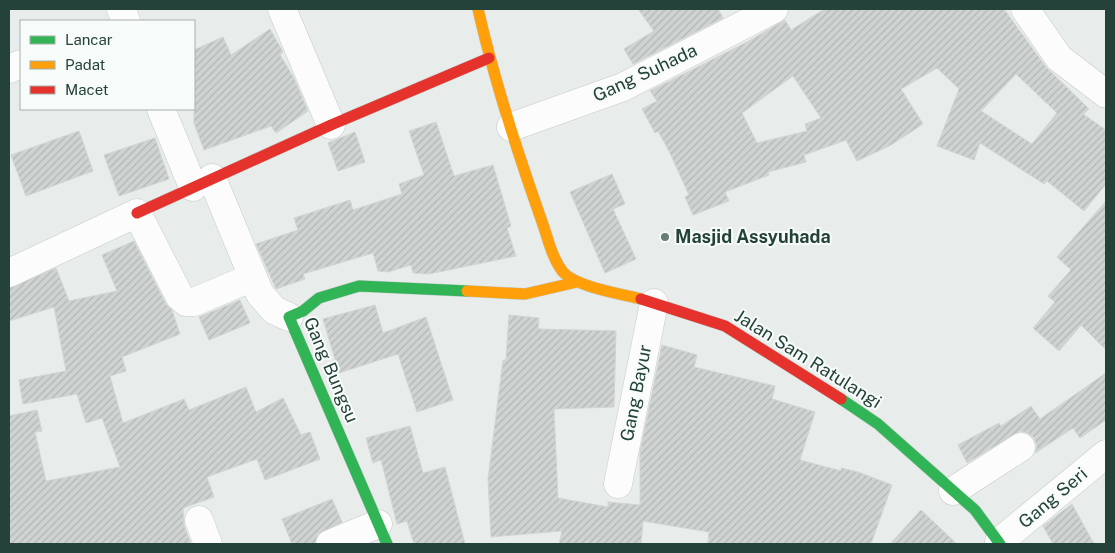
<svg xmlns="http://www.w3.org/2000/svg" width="1115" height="553" font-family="'Public Sans',sans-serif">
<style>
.building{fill:url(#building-hatch);stroke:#d1d6d4;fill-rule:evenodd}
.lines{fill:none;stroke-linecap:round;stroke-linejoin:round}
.street-casing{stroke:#c5cac8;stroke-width:29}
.fast-casing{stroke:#c3cbc8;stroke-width:12}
.slow-casing{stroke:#c3cbc8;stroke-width:12}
.jam-casing{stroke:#c3cbc8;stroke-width:12}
.street{stroke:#fcfcfc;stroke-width:28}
.fast{stroke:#30b455;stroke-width:11}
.slow{stroke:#ff9f0a;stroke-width:11}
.jam{stroke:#e5322d;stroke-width:11}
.poi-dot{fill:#697e78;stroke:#f7fbf9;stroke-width:2}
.labels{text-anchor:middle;stroke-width:4;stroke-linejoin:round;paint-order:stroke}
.street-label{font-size:18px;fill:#24423a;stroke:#f7fbf9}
.poi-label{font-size:18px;font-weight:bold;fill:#24423a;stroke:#f7fbf9;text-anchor:start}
</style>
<defs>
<pattern id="building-hatch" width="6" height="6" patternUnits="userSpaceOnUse" patternTransform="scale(1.25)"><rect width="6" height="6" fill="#cfd4d2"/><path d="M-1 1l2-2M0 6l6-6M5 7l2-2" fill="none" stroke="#b2b7b5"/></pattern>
</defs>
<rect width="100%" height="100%" fill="#e8edeb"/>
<path class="building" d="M638,9H718L723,18L633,64L624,49L654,31Z
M825,9H1004L1046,67L1089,109L1083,114L1106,130V184L1084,211L1047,181L1044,184L980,143L974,160L937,146L959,89L937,68L901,89L923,124L891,145L857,161L846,140L804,155L806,162L768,172L769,175L725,192L729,201L693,215L685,197L689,195L669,151L658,131L655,133L642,109L657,101L650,91L747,42L785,20L791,30ZM1016,74L1057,113L1032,144L981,111ZM793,76L821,118L805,124L807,131L757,143L742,113Z
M270,29L283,52L280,55L294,78L308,111L276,133L271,126L204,150L194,123V50L223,37L231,55Z
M436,122L454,176L493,165L511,226L507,228L516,256L429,274L413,273L411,265L388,272L378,271L373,253L303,274L305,279L276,289L256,244L298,230L294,218L350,200L353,210L402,194L399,184L424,175L409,131Z
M79,131L93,171L26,196L11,155Z
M355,132L365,162L338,171L328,143Z
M155,138L169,179L119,196L104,155Z
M612,174L625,204L613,209L636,259L605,273L570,192Z
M1106,201V350L1081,325L1059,351L1033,328L1055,302L1048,296L1071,270L1057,257Z
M134,241L166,304L172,310L180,334L122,357L126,371L110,376L123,423L184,399L189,410L246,387L256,412L283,398L301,435L310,432L320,459L265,480L257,459L207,477L214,497L183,508L184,525L191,544H9V416L37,410L42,431L35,432L46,481L120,467L102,418L86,423L77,394L23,404L19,380L66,371L54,307L9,321V288L56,268L69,301L117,291L102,255Z
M240,300L250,323L209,340L199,317Z
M375,305L383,333L426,317L453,400L417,412L398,354L339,373L323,319Z
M509,315L539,318L538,329L616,331L614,407L554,409L558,498L608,507V502L640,505V452L662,345L697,355L694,367L775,386L772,399L815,412L800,460L841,471V468L858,472L892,485L871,544H708L709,532L643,521L641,544H559L562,531L491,537L488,479L503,360H506Z
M1106,373V420L1080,438L1073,428L1035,453L1037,446L1034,438L1028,433L1020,431L967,463L958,445L999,423L1001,426L1031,406L1040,419Z
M410,426L423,473L445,467L465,544H414L407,521L397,524L381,460L373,463L366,438Z
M332,499L342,522L318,534L315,544H292L282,519Z
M1072,504L1094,544H1053L1043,526Z
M921,510L957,544H890Z"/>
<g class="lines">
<g class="street-casing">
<path id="street" d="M121,9L126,21
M282,9L331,125
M1025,9L1059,58L1106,94
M9,69L21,64
M161,109L193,187
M511,127L623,87L774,9
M212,178L260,294L274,310L289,317
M9,273L137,213L180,297L186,302H194L253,277
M618,484L654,303
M953,491L1021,447
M199,520L208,544
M999,542L1106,454
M330,544L378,524"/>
</g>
<g class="fast-casing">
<path id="fast" d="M841,399L878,424L975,510L1000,544
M387,544L289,317L303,311L319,298L359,286L467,291"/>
</g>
<g class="slow-casing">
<path id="slow" d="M478,9C494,79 516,148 540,216C547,234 551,257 563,272C576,287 622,294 641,299
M467,291L525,294L577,282"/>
</g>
<g class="jam-casing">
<path id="jam" d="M137,213L331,125L489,58
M641,299L725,326L841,399"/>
</g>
<use href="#street" class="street"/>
<use href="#fast" class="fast"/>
<use href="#slow" class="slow"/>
<use href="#jam" class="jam"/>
</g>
<circle class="poi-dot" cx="665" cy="237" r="5"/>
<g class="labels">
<g class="street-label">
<text transform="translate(645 73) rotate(-25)" y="6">Gang Suhada</text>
<text transform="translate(808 359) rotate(32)" y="6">Jalan Sam Ratulangi</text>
<text transform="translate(331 370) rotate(67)" y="6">Gang Bungsu</text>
<text transform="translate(636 393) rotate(-79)" y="6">Gang Bayur</text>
<text transform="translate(1053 498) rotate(-40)" y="6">Gang Seri</text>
</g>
<g class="poi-label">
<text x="675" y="243">Masjid Assyuhada</text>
</g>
</g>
<rect width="1115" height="553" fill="none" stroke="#24423a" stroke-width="20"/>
<rect x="20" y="20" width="175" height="90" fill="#f7fbf9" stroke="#a3b1ad"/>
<rect x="30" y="36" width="25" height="8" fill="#30b455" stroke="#a3b1ad"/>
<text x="65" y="45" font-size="15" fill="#24423a">Lancar</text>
<rect x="30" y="61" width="25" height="8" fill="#ff9f0a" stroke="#a3b1ad"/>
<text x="65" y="70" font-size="15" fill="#24423a">Padat</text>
<rect x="30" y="86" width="25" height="8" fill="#e5322d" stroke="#a3b1ad"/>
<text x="65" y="95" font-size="15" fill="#24423a">Macet</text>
</svg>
